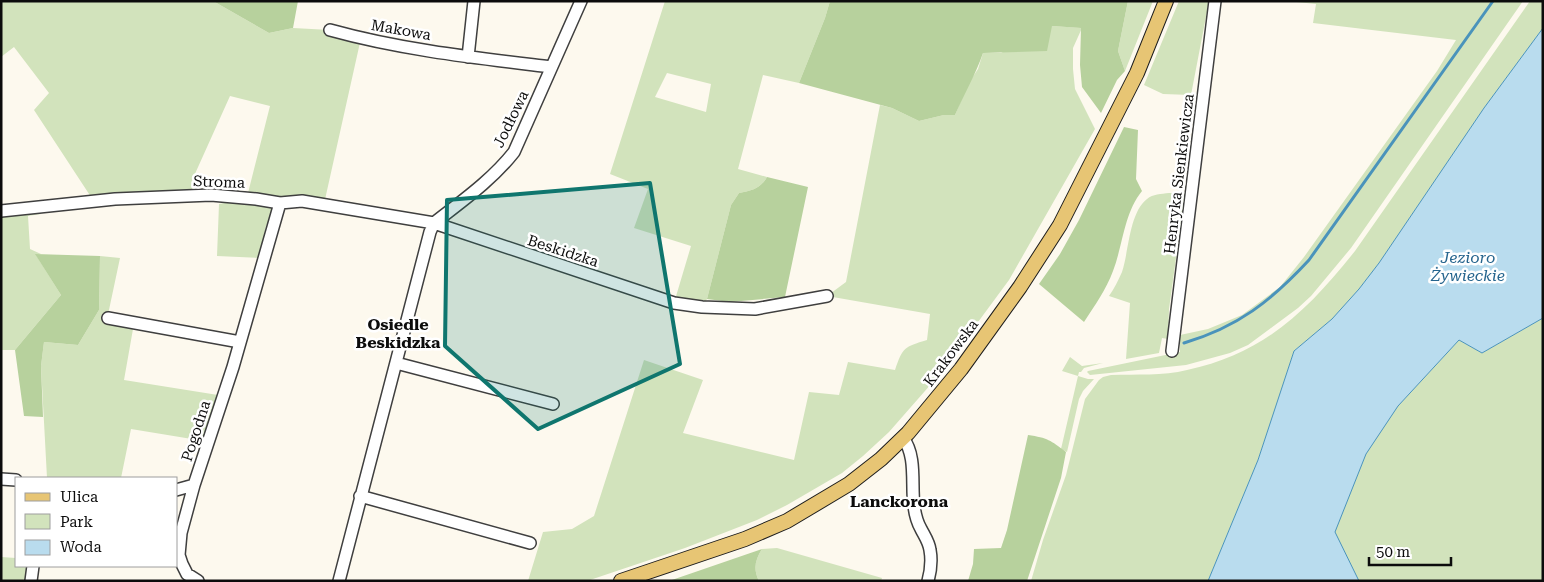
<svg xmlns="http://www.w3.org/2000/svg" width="1544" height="582" font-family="'Roboto Serif',serif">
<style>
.green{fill:#d2e3bc;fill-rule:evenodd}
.forest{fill:#b7d19d}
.water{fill:#b9dcee;stroke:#4a93bb}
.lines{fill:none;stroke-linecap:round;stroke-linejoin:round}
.stream{stroke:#4a93bb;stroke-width:3}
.minor-casing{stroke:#3f3f3f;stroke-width:14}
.major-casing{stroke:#1d1d1d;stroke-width:16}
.minor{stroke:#fff;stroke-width:11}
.major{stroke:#e7c574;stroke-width:14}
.marked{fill:#0f766e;fill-opacity:0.2;stroke:#0f766e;stroke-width:4;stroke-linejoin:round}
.labels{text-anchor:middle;stroke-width:5;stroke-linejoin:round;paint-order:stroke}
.street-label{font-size:15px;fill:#0c0c0c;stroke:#fff}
.water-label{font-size:16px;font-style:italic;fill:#26658e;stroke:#fff}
.neighbourhood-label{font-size:16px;font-weight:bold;fill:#0c0c0c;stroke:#fff}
</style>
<rect width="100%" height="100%" fill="#fdf9ee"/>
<path class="green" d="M1,1H213L269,33L293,28L330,30L361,38L324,204L248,193L270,106L230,96L194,176L193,193L91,197L34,110L49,93L14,47L1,57Z
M665,1H830L825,18L799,83L763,75L738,169L767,177C761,188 751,191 739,193L731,205L707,299L702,307L674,303L691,246L634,228L648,189L610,174ZM667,73L711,84L706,112L655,97Z
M1128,1H1153L1125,71L1118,51Z
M1179,1H1209L1191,95L1163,94L1144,85Z
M1287,1H1523L1351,248L1311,296L1298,308L1248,345L1230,353L1186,365L1090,375L1087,372L1088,371L1180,352V335L1208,329L1242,315L1280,287L1304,257L1437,71L1456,40L1313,23L1316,4Z
M1530,1H1543V28L1484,108L1379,263L1359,289L1332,319L1294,351L1258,460L1208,581H1031L1043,540L1066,475L1085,399L1099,380L1103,377L1111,375C1136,374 1163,376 1187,370C1264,354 1308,310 1355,251Z
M1052,26L1082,28L1073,48V69L1075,89L1095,129L1009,280L939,375L889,432L863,456L842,473L787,505L757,520L685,548L587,581H528L543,532L572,529L594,516L644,360L703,380L683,433L794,460L809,392L839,395L848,362L895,370C903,347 904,347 927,340L930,314L827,296L846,282L880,105L892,108L919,121L944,115H955L968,84L978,69L983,53H1001Z
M1169,193H1185L1169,309L1168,339L1162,338L1159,353L1126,359L1130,303L1109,296C1114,289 1118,281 1122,272C1129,251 1129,213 1147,199C1153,194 1161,194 1169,193Z
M235,201L266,206L275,209L266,226L259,258L217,256L219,204Z
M39,210L41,214L28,216L30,249L41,254L36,255L61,295L15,350H1V214Z
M100,256L120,258L106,324L133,329L124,380L218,395L204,441L131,429L121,478H47L41,366L44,342L78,345L99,310Z
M1543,318V581H1359L1334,532L1366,454L1398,406L1459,340L1482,353Z
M1070,357L1082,366L1103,363L1084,368L1081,372H1079L1078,376L1088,379H1094L1083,391L1079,399L1067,452L1061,449L1078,376L1062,371Z
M777,548L882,578L881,581H759C753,569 755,560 762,549Z
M1,557L16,558V566H32L29,581H1Z"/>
<path class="forest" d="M213,1H298L293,28L269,33Z
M830,1H1128L1118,51L1125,71L1117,80L1101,113L1082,87L1080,65L1081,28L1052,26L1047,51L983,53C976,74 964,94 955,115H944L919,121L892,108L799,83L825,18Z
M1124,127L1138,130L1136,179L1142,191C1124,213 1123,245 1113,271C1106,290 1095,305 1084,322L1039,284L1060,254L1079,220Z
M767,177L808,187L785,297L730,302L707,299L731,205L739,193C751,191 761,188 767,177Z
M35,254L100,256L99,310L78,345L44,342L41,366L43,417L24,416L15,350L61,295Z
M1028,435C1048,438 1050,440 1066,452L1061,478L1027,581H968L973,564L974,549L1001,548L1007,530Z
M762,549C755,560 753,569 759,581H669Z"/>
<path class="water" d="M1543,28V318L1482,353L1459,340L1398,406L1366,454L1335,532L1359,581H1208L1258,460L1294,351L1332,319L1359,289L1379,263L1484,108Z"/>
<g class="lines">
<path class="stream" d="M1184,343C1238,327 1271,301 1309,260L1493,1"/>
<g class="minor-casing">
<path id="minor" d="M330,30C402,50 477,58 551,67
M468,57L474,1
M1,211L115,199L211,195L256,199L280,203L302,201L434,223L674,303L702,307L755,309L827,296
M108,318L240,342
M1172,351L1215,1
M396,363L553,404
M903,438C917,456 911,485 914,506C915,514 917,522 921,529C924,535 929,542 930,550C932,561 931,570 928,581
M1,479L16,480
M176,490L194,485
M360,496L530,543
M31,581L33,566
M198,581L187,574L182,564L179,555L181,533L194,485L233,367L280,203
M339,581L430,232L434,223C462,201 492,180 514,152L581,1"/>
</g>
<g class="major-casing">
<path id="major" d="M621,581L745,539L787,521L849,484L881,459L908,433L961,369L1020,287L1060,225L1137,73L1166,1"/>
</g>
<use href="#minor" class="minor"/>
<use href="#major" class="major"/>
</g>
<path class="marked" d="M650,183L680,364L538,429L445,346L447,200Z"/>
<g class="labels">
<g class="street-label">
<text transform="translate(401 30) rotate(10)" y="5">Makowa</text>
<text transform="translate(511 119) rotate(-64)" y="5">Jodłowa</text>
<text transform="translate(1179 174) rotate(-83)" y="5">Henryka Sienkiewicza</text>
<text transform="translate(219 182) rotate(2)" y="5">Stroma</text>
<text transform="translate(563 251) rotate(18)" y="5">Beskidzka</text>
<text transform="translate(951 353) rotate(-53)" y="5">Krakowska</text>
<text transform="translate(196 431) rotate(-72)" y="5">Pogodna</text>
</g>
<g class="water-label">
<text x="1468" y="263">Jezioro<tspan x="1468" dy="18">Żywieckie</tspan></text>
</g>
<g class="neighbourhood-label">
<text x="398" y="330">Osiedle<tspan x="398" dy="18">Beskidzka</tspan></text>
<text x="899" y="507">Lanckorona</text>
</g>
</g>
<rect width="1544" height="582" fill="none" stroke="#0c0c0c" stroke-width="5"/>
<rect x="15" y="477" width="162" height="90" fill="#ffffff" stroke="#9e9e9e"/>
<rect x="25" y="493" width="25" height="8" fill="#e7c574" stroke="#9e9e9e"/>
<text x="60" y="502" font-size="15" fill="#0c0c0c">Ulica</text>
<rect x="25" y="514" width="25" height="15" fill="#d2e3bc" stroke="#9e9e9e"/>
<text x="60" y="527" font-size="15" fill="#0c0c0c">Park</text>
<rect x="25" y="540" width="25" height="15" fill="#b9dcee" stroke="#9e9e9e"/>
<text x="60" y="552" font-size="15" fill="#0c0c0c">Woda</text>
<path d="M1369 557v8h82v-8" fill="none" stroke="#0c0c0c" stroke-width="2.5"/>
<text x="1376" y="557" font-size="15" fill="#0c0c0c" stroke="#ffffff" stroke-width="4" paint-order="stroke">50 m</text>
</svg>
